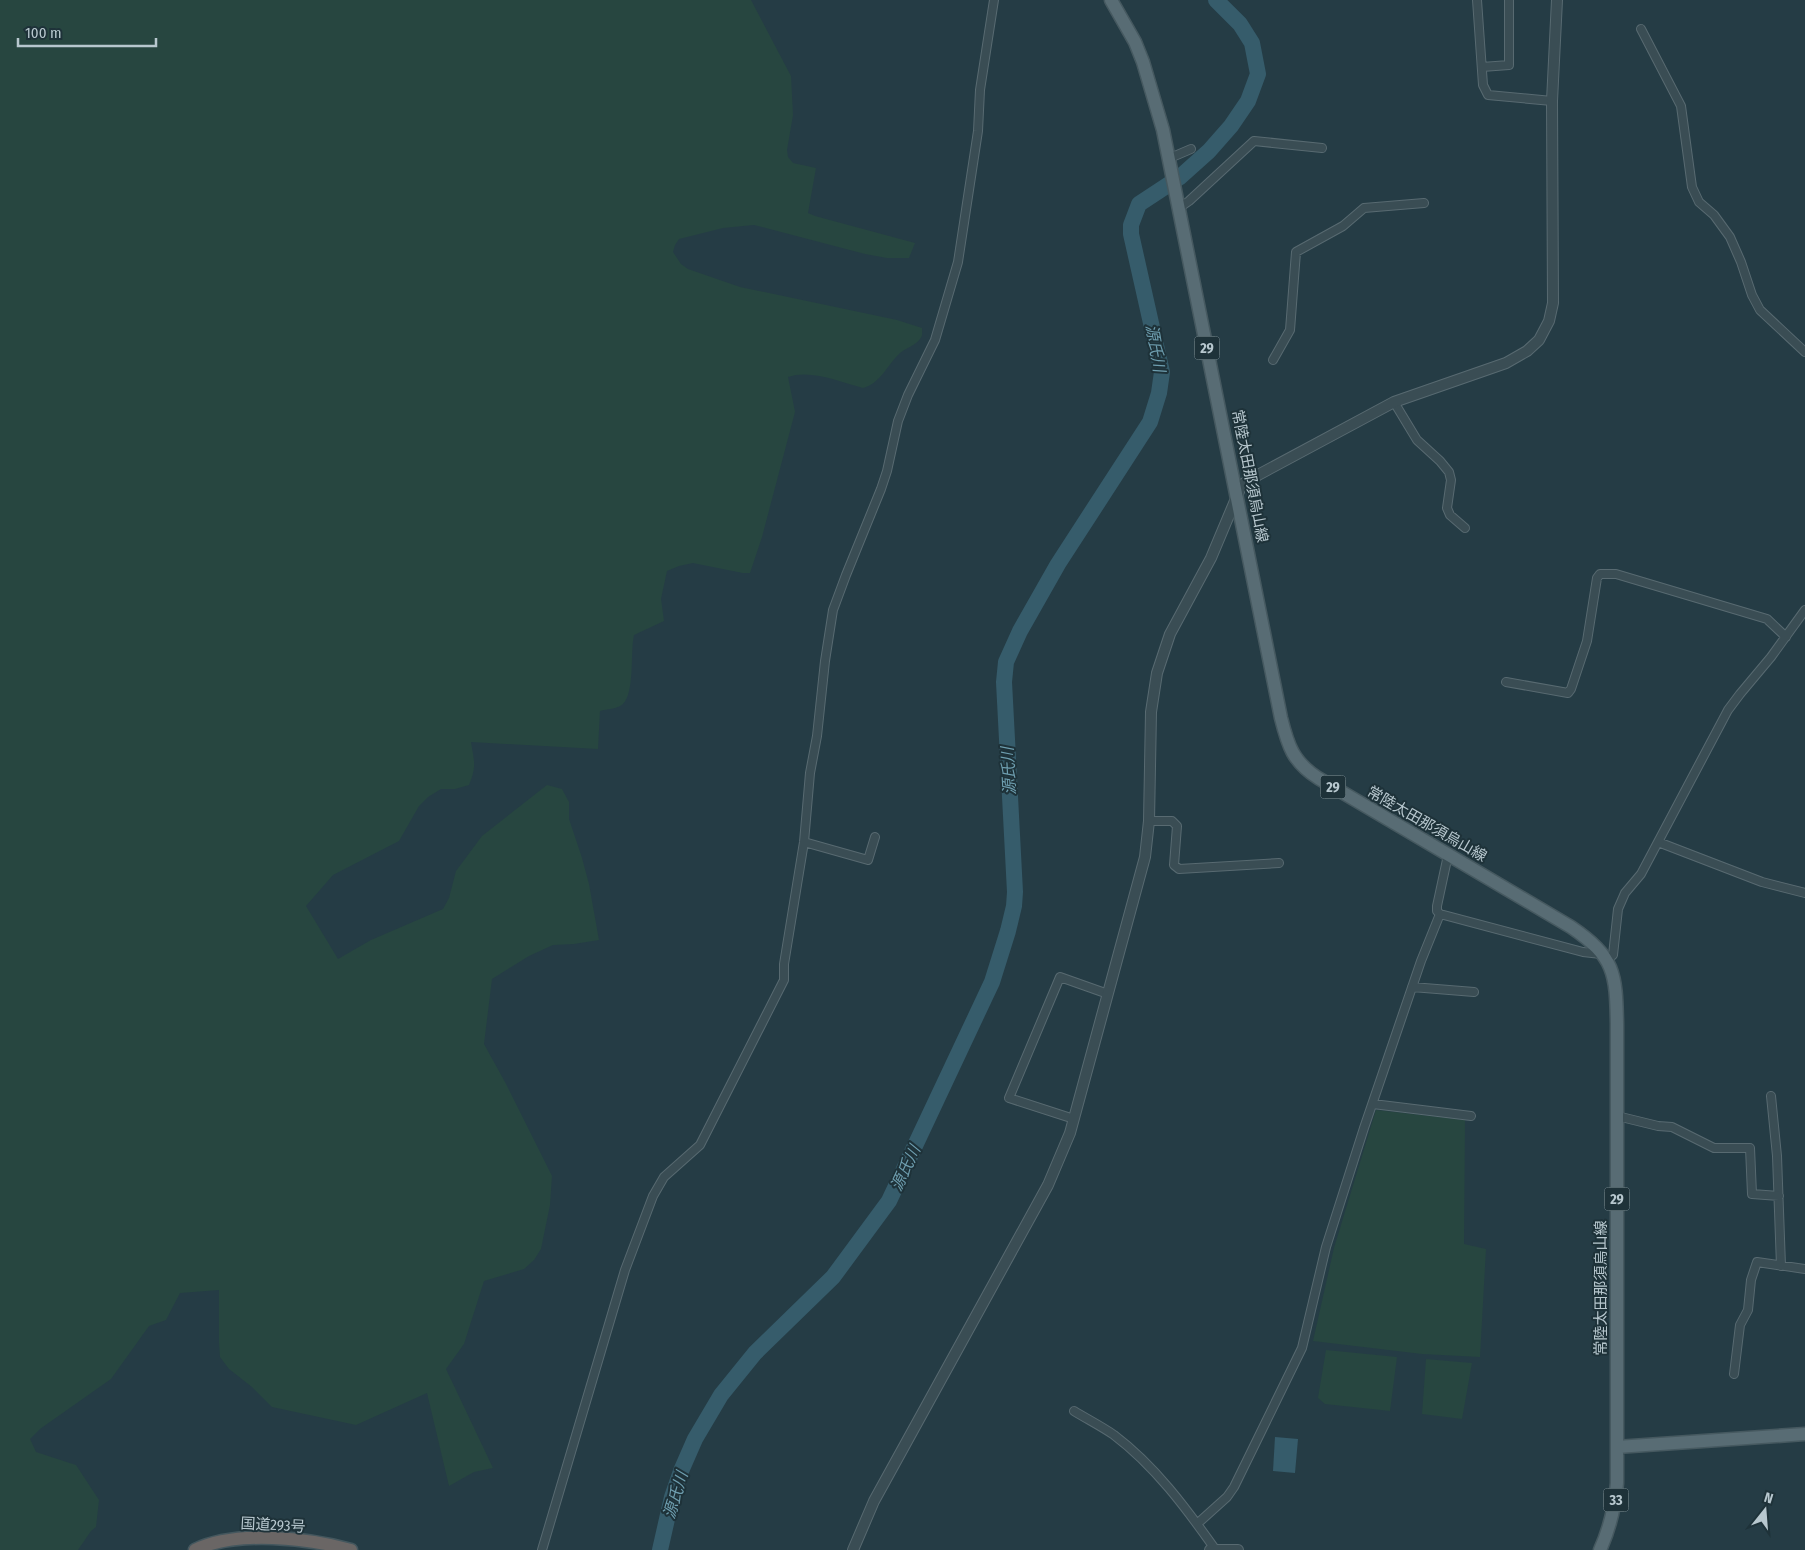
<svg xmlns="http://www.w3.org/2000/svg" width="1805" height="1550" font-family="'Fira Sans Condensed','Noto Sans JP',sans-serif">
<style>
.green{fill:#274640}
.water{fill:#365c6b}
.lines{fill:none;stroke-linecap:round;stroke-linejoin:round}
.river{stroke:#365c6b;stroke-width:16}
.minor-casing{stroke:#586a71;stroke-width:10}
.tertiary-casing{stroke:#586a71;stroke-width:12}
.primary-casing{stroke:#465960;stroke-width:15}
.trunk-casing{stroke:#44575e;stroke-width:15}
.minor{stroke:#3a4d54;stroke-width:8}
.tertiary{stroke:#3a4d54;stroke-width:10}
.primary{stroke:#586c74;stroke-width:12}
.trunk{stroke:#6a6665;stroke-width:12}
.labels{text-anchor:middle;stroke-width:4;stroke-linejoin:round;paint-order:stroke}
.shield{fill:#1e3239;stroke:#899aa1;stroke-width:1}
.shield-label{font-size:14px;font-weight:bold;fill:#b7c7ce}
.street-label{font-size:15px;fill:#b7c7ce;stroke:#1e3239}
.water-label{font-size:16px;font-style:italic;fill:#6e9eaf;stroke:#1e3239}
</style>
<rect width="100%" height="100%" fill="#253c45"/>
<path class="green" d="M0,0H751L791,76L793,115L787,150L788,157L793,163L816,168L808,213L815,216L915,243L909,258H887L865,254L754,225L723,228L679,239L675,245L673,252L681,264L688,269L740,287L897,320L922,328C922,332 923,336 920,339C916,345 906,348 900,353C888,364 880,384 863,388C840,382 811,369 788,377L795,412L762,537L750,573H743L693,563L679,566L667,571L661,599L664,621L634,635C630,652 635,692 623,704C617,709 607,709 600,711L598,749L471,742C474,761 477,766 469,785L455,789H441L428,797L419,806L399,841L333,875L306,906L338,959L371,940L443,909L449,898L456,871L482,836L547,785L562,789L569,802V819L582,858L589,884L599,940L574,944L553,945L529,956L492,979L484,1044L505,1082L552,1176L550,1205L541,1249L534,1260L524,1269L484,1281L464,1344L446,1369L493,1468L474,1472L449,1486L427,1393L356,1425L272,1407L252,1387L229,1369L220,1357L219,1343V1290L180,1293L166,1320L149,1326L111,1379L40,1429L30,1439L36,1452L76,1465L99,1500L96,1527L91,1531L78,1550H0Z
M1376,1110L1465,1120L1464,1244L1486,1249L1480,1357L1422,1354L1313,1341L1334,1248Z
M1326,1350L1397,1357L1390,1411L1325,1404L1318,1398Z
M1426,1359L1472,1363L1462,1419L1422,1414Z"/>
<path class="water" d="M1275,1437L1298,1439L1295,1473L1273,1471Z"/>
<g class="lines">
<path class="river" d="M660,1550L672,1497L681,1471L695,1439L721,1395L755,1353L833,1277L889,1201L992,982L1008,931L1014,906L1015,892L1004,682L1006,662L1020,631L1058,564L1150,422L1159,393L1162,372L1131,234V225L1139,204L1180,177L1209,151L1231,126L1248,101L1258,74L1252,43L1240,24L1216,0"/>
<g class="minor-casing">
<path id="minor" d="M1477,0L1483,85L1488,95L1552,101
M1641,29L1681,106L1692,187L1699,202L1714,215L1730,237L1741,262L1752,295L1760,310L1805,352
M1482,67L1509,65V0
M1170,158L1191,149
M1179,208L1189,201L1254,141L1322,148
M1273,360L1290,330L1296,252L1343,226L1364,208L1424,203
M1394,402L1417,440L1440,461L1449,472L1451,480L1447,508L1450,515L1465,528
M1506,682L1568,693L1571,689L1587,641L1597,578L1600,574H1616L1767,619L1786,637
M1149,821H1172L1177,826L1174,865L1179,869L1279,863
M804,842L868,860L875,837
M1658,842L1762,882L1805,893
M1448,855L1437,906V911L1440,914L1583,952L1601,954
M1607,960L1613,955L1618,909L1625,893L1641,874L1728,710L1740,694L1771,657L1805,610
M1412,987L1474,992
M1771,1096L1777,1156L1781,1266
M1373,1104L1471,1116
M1617,1116L1658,1126L1672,1127L1714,1148H1750L1752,1194L1779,1196
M1074,1119L1009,1098L1060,977L1108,994
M1734,1374L1740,1325L1748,1310L1751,1280L1757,1262L1805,1269
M1074,1411C1087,1419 1101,1426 1114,1435C1155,1466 1186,1508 1215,1549
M1197,1524L1227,1497L1234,1487L1302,1348L1326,1247L1364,1128L1421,961L1440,914
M542,1550L625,1270L653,1196L664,1177L700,1145L784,980V964L804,842L810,773L817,736L825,661L833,610L846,575L881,489L887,471L898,421L908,395L935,340L958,262L978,131L980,90L994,0"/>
</g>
<g class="tertiary-casing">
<path id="tertiary" d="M853,1550L874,1501L1048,1185L1070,1133L1145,857L1149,821L1151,712L1157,673L1170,634L1211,558L1240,489L1243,484L1258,475L1394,402L1506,363L1527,351L1539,340L1549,321L1553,303L1552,101L1557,0
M1210,1550H1238"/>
</g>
<g class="primary-casing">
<path id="primary" d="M1111,0L1135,42L1143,62L1163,130L1281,718C1288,746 1293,762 1318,778L1571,927C1615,957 1616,973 1617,1024V1483C1615,1506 1610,1528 1600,1550
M1617,1447L1805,1434"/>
</g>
<g class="trunk-casing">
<path id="trunk" d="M195,1550C236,1530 308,1538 351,1550"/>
</g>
<use href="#minor" class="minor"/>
<use href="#tertiary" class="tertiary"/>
<use href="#primary" class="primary"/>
<use href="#trunk" class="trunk"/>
</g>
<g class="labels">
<g class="shield">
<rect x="1194.5" y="336.5" width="25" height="23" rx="4"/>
<rect x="1320.5" y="775.5" width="25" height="23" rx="4"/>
<rect x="1604.5" y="1187.5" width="25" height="23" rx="4"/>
<rect x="1603.5" y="1488.5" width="25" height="23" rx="4"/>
</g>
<g class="shield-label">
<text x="1207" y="353">29</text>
<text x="1333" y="792">29</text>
<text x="1617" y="1204">29</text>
<text x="1616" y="1505">33</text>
</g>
<g class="street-label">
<text transform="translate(1250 476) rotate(79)" y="5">常陸太田那須烏山線</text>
<text transform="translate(1427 824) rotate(30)" y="5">常陸太田那須烏山線</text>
<text transform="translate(1601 1288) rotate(-90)" y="5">常陸太田那須烏山線</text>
<text transform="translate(273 1525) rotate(3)" y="5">国道293号</text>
</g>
<g class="water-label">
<text transform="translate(1156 348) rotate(80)" y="6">源氏川</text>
<text transform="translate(1008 771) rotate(-93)" y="6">源氏川</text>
<text transform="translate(905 1168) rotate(-65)" y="6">源氏川</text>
<text transform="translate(675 1495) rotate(-73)" y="6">源氏川</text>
</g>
</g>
<g transform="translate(1765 1510) rotate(17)" stroke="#1e3239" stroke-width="4" paint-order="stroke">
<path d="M0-4L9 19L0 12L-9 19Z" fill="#b7c7ce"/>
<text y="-8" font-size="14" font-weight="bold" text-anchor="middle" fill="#b7c7ce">N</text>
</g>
<path d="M18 38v8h138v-8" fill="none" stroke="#b7c7ce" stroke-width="2.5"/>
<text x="25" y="38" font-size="15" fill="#b7c7ce" stroke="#1e3239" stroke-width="4" paint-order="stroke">100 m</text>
</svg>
